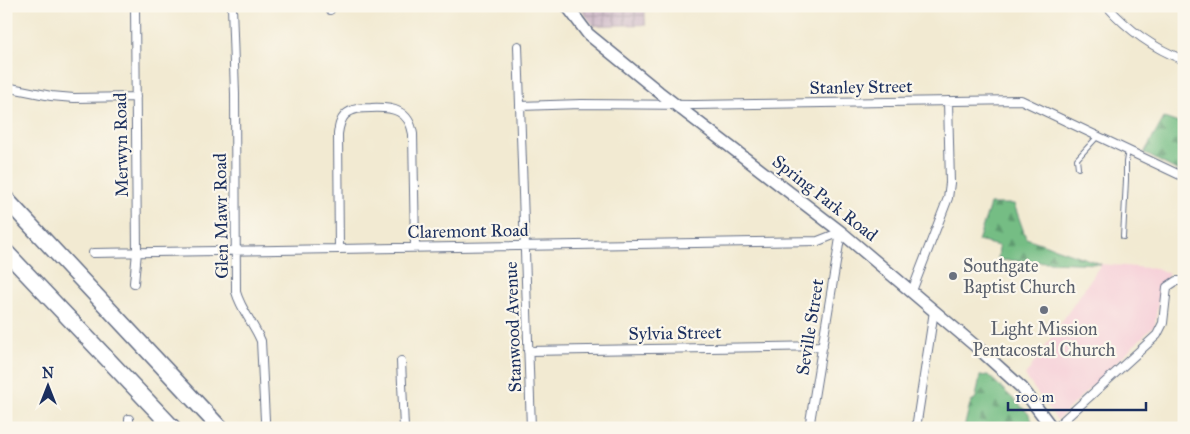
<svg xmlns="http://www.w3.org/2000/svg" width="1190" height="434" font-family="'IM FELL Great Primer',serif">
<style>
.built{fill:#f6cfd8}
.industrial{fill:url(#industrial-grid)}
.forest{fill:url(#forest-firs);stroke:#487671}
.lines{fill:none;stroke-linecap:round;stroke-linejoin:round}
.service-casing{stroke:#667087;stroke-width:6}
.minor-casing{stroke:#667087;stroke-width:10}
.secondary-casing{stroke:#667087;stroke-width:14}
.motorway-casing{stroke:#667087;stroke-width:18}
.service{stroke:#fff;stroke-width:4}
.minor{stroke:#fff;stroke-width:8}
.secondary{stroke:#fff;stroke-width:11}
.motorway{stroke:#fff;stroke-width:15}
.worship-dot{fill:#6b7280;stroke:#fbf7ec;stroke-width:2}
.labels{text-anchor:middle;stroke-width:4.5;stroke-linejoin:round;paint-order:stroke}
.street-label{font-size:18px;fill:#1b2f5e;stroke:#fbf7ec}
.worship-label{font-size:18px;fill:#5b616d;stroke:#fbf7ec;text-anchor:start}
</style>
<defs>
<pattern id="industrial-grid" width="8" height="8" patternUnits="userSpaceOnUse" patternTransform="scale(1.25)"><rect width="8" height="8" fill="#d1bdca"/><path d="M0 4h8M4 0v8" fill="none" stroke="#a99aa7"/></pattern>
<pattern id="forest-firs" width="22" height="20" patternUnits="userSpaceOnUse" patternTransform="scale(1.25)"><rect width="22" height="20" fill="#74bd84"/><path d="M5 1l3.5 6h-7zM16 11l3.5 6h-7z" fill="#5e9a6f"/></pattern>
</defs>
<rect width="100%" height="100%" fill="#fbf7ec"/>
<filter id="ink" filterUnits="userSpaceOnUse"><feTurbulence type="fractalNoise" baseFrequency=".02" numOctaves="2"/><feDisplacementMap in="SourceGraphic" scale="10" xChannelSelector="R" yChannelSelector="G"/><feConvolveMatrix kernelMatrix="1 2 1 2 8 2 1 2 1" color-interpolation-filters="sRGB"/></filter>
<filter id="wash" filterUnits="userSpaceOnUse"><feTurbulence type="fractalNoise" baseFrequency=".0096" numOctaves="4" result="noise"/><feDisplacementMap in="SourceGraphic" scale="20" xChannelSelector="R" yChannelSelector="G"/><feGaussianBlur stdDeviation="1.12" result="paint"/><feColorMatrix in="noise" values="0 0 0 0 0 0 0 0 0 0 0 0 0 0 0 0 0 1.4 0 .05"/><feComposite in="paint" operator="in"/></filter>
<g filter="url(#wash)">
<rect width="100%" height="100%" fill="#f2ead2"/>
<path class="built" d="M1101,264L1159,269L1169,274L1160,287L1155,325L1057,420L1025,376Z"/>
<path class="industrial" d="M578,6H645L646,25L594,26Z"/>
<path class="forest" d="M1164,118L1184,125V174L1144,153Z
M990,204H1014L1026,238L1101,264L998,260L999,246L978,241Z
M988,375L1028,413L1036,428H964L970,404L976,397L980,376Z"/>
</g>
<g filter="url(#ink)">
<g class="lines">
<g class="service-casing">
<path id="service" d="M1078,168L1077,159L1098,136
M1123,237L1126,180V162L1128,150"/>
</g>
<g class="minor-casing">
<path id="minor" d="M232,6L235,94L236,292C241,310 254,324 261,341L265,420
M330,6V10
M1107,6C1129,31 1153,48 1184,60
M518,46L531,428
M6,87L51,96L74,98L136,97
M520,106L581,104L695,105L1021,100L1184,177
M339,249L338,134C339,127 340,120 345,115C352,108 362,108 371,108C393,107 409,110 413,134L415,247
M93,253L818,241L841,232L809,428
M134,283L137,252L135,6
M912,291L948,198L950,183L948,101
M528,351L823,346
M401,361L404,428
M129,419V428
M916,428L934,311
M1055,428L1157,335L1163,323L1167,287L1176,281H1184"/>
</g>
<g class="secondary-casing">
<path id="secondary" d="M567,6L588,34L659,92L841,232L979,349L1022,388L1052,428"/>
</g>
<g class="motorway-casing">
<path id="motorway" d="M6,199L220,428
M6,252L173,428"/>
</g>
<use href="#service" class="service"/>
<use href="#minor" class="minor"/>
<use href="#secondary" class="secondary"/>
<use href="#motorway" class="motorway"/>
</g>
</g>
<g class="worship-dot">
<circle cx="953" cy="276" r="5"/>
<circle cx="1044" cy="310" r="5"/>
</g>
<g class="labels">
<g class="street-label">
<text transform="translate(861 87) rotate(-1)" y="6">Stanley Street</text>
<text transform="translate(121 145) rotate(-91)" y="6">Merwyn Road</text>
<text transform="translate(825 198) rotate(38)" y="6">Spring Park Road</text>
<text transform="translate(221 216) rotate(-91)" y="6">Glen Mawr Road</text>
<text transform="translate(468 231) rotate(-1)" y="6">Claremont Road</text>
<text transform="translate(513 327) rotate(-92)" y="6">Stanwood Avenue</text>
<text transform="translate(810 327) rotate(-81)" y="6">Seville Street</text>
<text transform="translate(675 333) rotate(-1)" y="6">Sylvia Street</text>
</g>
<g class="worship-label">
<text x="963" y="272">Southgate<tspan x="963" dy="21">Baptist Church</tspan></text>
<text x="1044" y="335" text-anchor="middle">Light Mission<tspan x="1044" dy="21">Pentacostal Church</tspan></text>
</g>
</g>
<rect width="1190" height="434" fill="none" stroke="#fbf7ec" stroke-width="25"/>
<g transform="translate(48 386)" stroke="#fbf7ec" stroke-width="4" paint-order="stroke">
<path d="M0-4L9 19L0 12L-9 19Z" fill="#1b2f5e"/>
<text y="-8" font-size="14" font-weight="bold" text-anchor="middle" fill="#1b2f5e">N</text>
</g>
<path d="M1008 402v8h138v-8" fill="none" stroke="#1b2f5e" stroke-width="2.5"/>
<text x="1015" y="402" font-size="15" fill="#1b2f5e" stroke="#fbf7ec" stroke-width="4" paint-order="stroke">100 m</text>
</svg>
